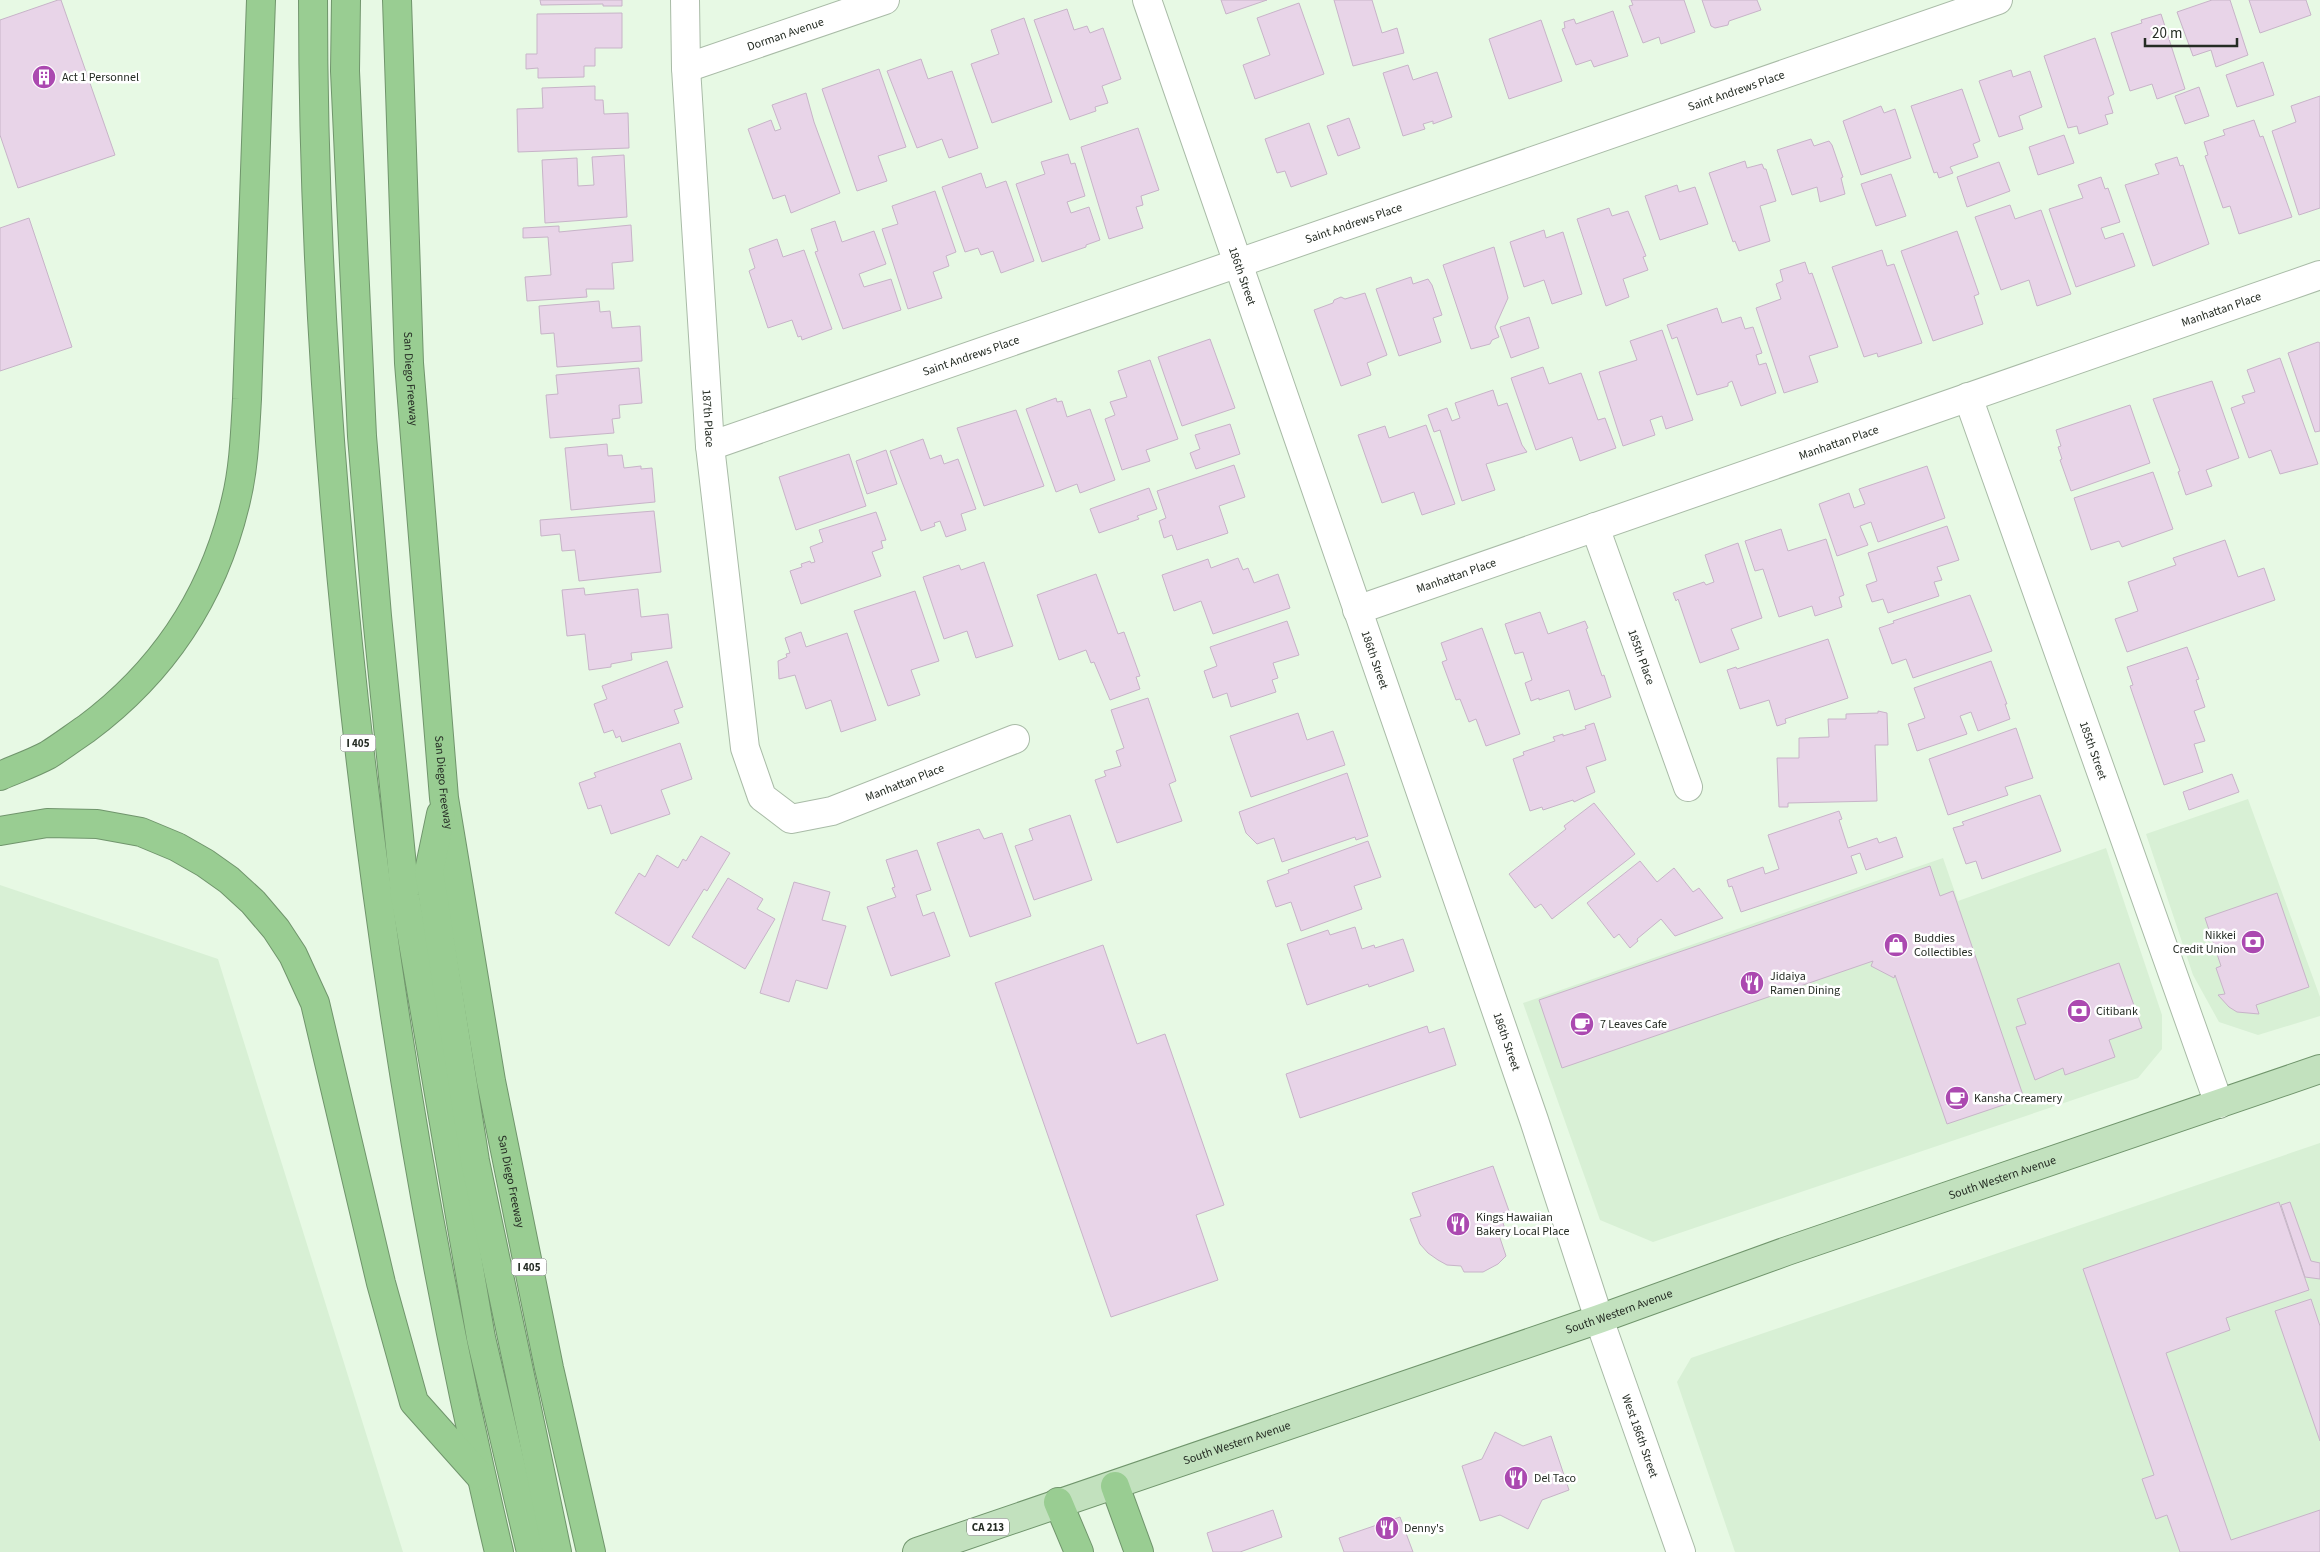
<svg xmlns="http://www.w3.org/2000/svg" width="2320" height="1552" font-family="'Source Sans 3',sans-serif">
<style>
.built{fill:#d8f0d5}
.building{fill:#e8d4e8;stroke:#c7b4c8}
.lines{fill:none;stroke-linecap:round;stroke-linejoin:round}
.minor-casing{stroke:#a9bba7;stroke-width:30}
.tertiary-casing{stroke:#a9bba7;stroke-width:30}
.primary-casing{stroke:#70956c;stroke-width:30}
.motorway-casing{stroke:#70956c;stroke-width:30}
.minor{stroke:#fff;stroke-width:28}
.tertiary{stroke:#fff;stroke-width:28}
.primary{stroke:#c2e1be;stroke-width:28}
.motorway{stroke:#99cd92;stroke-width:28}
.labels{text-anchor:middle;stroke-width:5;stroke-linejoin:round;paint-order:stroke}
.shield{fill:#fff;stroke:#666b66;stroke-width:1}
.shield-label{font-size:11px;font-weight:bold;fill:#252c24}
.street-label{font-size:12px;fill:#252c24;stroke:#fff}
.poi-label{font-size:12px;fill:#252c24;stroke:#fff;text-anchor:start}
</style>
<rect width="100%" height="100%" fill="#e7f9e4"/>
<path class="built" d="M2248,799L2320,997V1016L2258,1035L2219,1022L2193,975L2146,834Z
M2106,848L2162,1015V1049L2138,1078L1653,1242L1600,1220L1523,1003L1943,858L1958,901Z
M0,885L218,959L403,1552H0Z
M2320,1143V1550L2314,1552H1735L1677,1382L1691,1358Z"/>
<path class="building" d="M58,0H61L115,155L18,188L0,135V20Z
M540,0H622V6H603V4L541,5Z
M1221,0H1267L1226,14Z
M1334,0H1372L1382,33L1397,28L1404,53L1353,66Z
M1631,0H1684L1695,32L1661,44L1659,37L1643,43L1629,6L1633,5Z
M1702,0H1757L1761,10L1729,21L1728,25L1715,28L1711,26Z
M2212,0H2230L2248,55L2216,67L2211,50L2193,56L2177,12Z
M2249,0H2306L2311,15L2260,33Z
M1299,3L1324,74L1255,99L1243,65L1270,55L1257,18Z
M1067,9L1074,30L1087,26L1090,33L1103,28L1121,79L1102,86L1108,103L1095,107L1096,111L1070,120L1034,20Z
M1613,11L1628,56L1594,67L1591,60L1576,65L1562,29L1565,28L1564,22L1574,19L1576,24Z
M622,13V48H595V66H584V77L538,78V68L526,69V54H537V14Z
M2161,14L2185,89L2157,99L2152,84L2130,91L2111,33L2142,23L2141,20Z
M1024,18L1052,102L992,123L971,64L999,54L991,30Z
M1541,20L1562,81L1509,99L1489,39Z
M2095,38L2114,94L2108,97L2113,113L2105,115L2108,124L2079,134L2077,126L2068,128L2044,56Z
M921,59L928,79L952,71L978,148L949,158L942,139L917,148L887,71Z
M2263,62L2274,95L2237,107L2226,75Z
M1408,65L1413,80L1437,72L1452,117L1433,124V121L1423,124L1425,129L1403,136L1383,73Z
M879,69L906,147L878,156L887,181L857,191L822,89Z
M2011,70L2013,77L2030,71L2042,107L2019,116L2023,129L1999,137L1979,81Z
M595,86V100H603L604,114L628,113L629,148L518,152L517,109L543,108L542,88Z
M2199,87L2209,116L2185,124L2175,96Z
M1962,89L1980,141L1973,144L1978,157L1950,167L1953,173L1939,178L1937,172L1934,173L1911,106Z
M806,93L814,122L840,193L791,213L785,195L773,199L748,129L771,120L775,131L781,129L772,105Z
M2320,96V208L2299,215L2272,131L2296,122L2291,106Z
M1881,106L1884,113L1895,109L1911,158L1861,175L1843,121Z
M1349,118L1360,148L1338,156L1327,126Z
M2254,120L2260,137L2263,136L2292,217L2239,234L2230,206L2223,208L2205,156L2208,155L2204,142L2225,135L2223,130Z
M1309,123L1327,174L1291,187L1285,171L1277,173L1265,139Z
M1138,128L1159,190L1141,196L1143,205L1136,207L1143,228L1109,239L1081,147Z
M2064,135L2074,163L2038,175L2029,147Z
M1811,139L1814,146L1829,141L1832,145L1843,177L1841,178L1845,194L1820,202L1817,187L1792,195L1777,150Z
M1068,154L1071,164L1075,163L1085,196L1067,202L1071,213L1089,207L1100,240L1086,245V247L1042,262L1016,184L1045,174L1041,162Z
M624,155L627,217L545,223L542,160L577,158L578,186L594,185L592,157Z
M2177,157L2180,166L2183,165L2209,244L2153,266L2125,185L2159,174L2155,164Z
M1745,161L1747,168L1762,164L1764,169H1766L1776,201L1760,206L1770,241L1739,251L1735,241L1733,242L1709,173Z
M1999,162L2010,191L1967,207L1957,177Z
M981,173L986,188L1006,181L1034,261L1001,273L993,251L981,255L978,248L965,252L942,187Z
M1891,174L1906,216L1876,226L1861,184Z
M2101,177L2105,189L2108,188L2120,222L2101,228L2105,239L2123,233L2135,266L2076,287L2049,209L2083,198L2078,185Z
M1677,185L1679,192L1695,187L1708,224L1660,240L1645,196Z
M935,191L956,252L946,256L949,266L933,272L942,298L908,309L882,229L898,224L892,206Z
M2010,205L2015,219L2041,210L2071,294L2037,306L2029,280L2001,290L1975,217Z
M1609,208L1612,216L1628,211L1646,256L1643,257L1648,270L1623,279L1629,297L1606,306L1577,219Z
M29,218L72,347L0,371V228Z
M835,221L842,242L874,231L886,264L859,274L864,287L891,279L901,310L843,329L815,252L818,251L811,229Z
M631,225L633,261L612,263L614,289H586L587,297L527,301L525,277L551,275L548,237L523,238V228L559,226V232Z
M1544,230L1546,238L1563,232L1582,294L1552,304L1544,280L1524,287L1510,242Z
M1957,231L1979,294L1974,296L1983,324L1933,341L1901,251Z
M777,239L783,257L804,250L832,329L802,340L801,336L798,337L792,320L768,328L749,271L755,268L749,249Z
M1494,247L1508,298L1495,327L1499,337L1492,340L1490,344L1471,349L1443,265Z
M1882,250L1887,266L1894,264L1922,343L1878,357L1877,353L1864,357L1832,267Z
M1805,262L1809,274L1812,273L1817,287L1838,347L1809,356L1818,382L1784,393L1756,308L1781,299L1776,284L1783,281L1780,270Z
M1411,277L1413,284L1428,279L1432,285L1442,315L1433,318L1441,342L1399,356L1376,289Z
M1365,293L1387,355L1367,363L1371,375L1341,386L1314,310L1333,303L1334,300L1341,297L1345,299Z
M599,301L600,312L610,311L612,328L640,326L642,361L557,367L554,333L541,334L539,306Z
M1717,308L1722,323L1741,317L1745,329L1753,327L1762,353L1756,355L1759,365L1766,363L1776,393L1741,406L1732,381L1728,383V386L1697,395L1677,337L1672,339L1667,325Z
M1529,317L1539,348L1511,358L1500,327Z
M1662,330L1693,420L1666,429L1662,416L1650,420L1655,435L1623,446L1599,372L1637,360L1630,341Z
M1210,339L1235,408L1182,426L1158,357Z
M2318,342L2320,343V431L2315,432L2288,353Z
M2280,358L2318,464L2280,474L2271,450L2249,458L2231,408L2245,403L2242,396L2255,392L2247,370Z
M1150,360L1178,439L1146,450L1150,461L1122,470L1105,419L1115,415L1110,402L1127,397L1118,371Z
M1543,367L1549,384L1581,373L1598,420L1605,418L1616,448L1580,461L1572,437L1536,450L1511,378Z
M639,368L642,403L619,405L620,418L612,419L614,433L550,438L546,395L558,394L556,375Z
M2212,381L2239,458L2206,470L2212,486L2186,495L2178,472L2180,471L2153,399Z
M1493,390L1498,406L1507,403L1522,445L1527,452L1486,464L1495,490L1462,501L1440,430L1434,432L1428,415L1447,408L1452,421L1460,418L1455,403Z
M1056,398L1057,402L1062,401L1067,417L1090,409L1115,480L1080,493L1077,484L1056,492L1026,409Z
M2130,405L2150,463L2071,491L2060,460L2062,459L2058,447L2061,446L2056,430Z
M1016,410L1044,486L984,506L957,428Z
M1230,424L1240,454L1196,469L1190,453L1200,449L1195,435Z
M1426,425L1455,504L1422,515L1414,492L1382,503L1358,435L1385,426L1389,438Z
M923,439L930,459L941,455L944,464L958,459L976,509L961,514L966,530L946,537L940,521L934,523L935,526L921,531L890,451Z
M607,444L608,456L622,455L624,468L641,466V469L652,468L655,502L571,510L565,448Z
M886,450L897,484L867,494L856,461Z
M849,454L866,506L796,530L779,477Z
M1234,465L1245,497L1219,506L1228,533L1177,550L1172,535L1164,538L1159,521L1166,518L1157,491Z
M1927,466L1945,518L1878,542L1871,522L1860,526L1868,545L1837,556L1819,504L1849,493L1854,508L1865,504L1859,489Z
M2153,472L2173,529L2122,547L2119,541L2091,550L2074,498Z
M1149,488L1157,509L1137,516L1139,519L1099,533L1090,509Z
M654,511L661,572L579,581L575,550L562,551L560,534L541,536L540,520Z
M876,512L886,540L881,541L883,548L872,552L881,576L801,604L790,571L802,567L801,564L810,561L811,563L815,562L810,547L823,542L819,530Z
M1947,526L1959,560L1937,567L1942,580L1934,582L1939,596L1888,613L1883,599L1872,602L1866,585L1877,581L1868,553Z
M1781,529L1788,551L1826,539L1844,595L1839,597L1842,607L1815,616L1812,606L1779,617L1763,569L1755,571L1745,541Z
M2225,540L2238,577L2264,568L2275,600L2127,652L2115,619L2138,611L2128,582L2176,565L2173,558Z
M1738,543L1762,618L1731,629L1739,649L1700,663L1678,599L1676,601L1673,593L1704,582L1706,585L1714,582L1705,555Z
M1238,558L1243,570L1248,568L1254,583L1278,574L1290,608L1213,634L1201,601L1174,611L1162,575L1208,559L1211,568Z
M984,562L1013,646L976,658L967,631L944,639L923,577L959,565L961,570Z
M1096,574L1118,634L1124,632L1140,676L1136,677L1140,689L1110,700L1094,662L1091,663L1086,650L1059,660L1037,595Z
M584,588L585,595L638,589L641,617L668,614L672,648L631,653L632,660L611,664V667L589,670L585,634L567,636L562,590Z
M915,591L939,661L911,670L920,695L888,706L854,611Z
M1970,595L1992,651L1913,678L1906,659L1892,664L1879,628L1894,623L1893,621Z
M1540,612L1548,634L1585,621L1588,628L1586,629L1602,676L1604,675L1611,697L1575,710L1569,690L1539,700V698L1531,701L1525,683L1532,680L1523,652L1515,654L1505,624Z
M1287,621L1299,655L1273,663L1278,678L1272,680L1276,692L1231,707L1227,693L1213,698L1204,671L1217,666L1210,647Z
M1482,628L1520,734L1486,746L1476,719L1469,722L1460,699L1456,700L1442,662L1447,660L1441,643Z
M801,632L806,647L847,633L876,720L841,732L831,700L806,709L795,675L779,679L778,661L787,657L786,654L790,653L785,638Z
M1828,639L1848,698L1785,719L1786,723L1777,726L1769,700L1740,709L1727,670L1736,667L1737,669Z
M2187,647L2199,679L2196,680L2205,707L2194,711L2205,741L2194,744L2203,772L2164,785L2130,686L2133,685L2127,667Z
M667,661L683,707L674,710L679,723L622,742L620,736L616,738L613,730L604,733L594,704L607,699L602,686Z
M1991,661L2007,704H2005L2010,719L1978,731L1971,712L1960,716L1967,734L1917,751L1908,724L1925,718L1914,688Z
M1148,698L1176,781L1169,784L1182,821L1117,843L1095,780L1106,776L1104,771L1121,766L1116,751L1124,748L1111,710Z
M1878,711L1887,713L1888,745H1875L1877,801L1788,803V807H1779L1777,758H1799V738L1829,737L1828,719H1846V714L1878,713Z
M1298,713L1307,740L1333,731L1345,765L1251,797L1230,736Z
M1594,723L1606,760L1586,767L1595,792L1574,802L1573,800L1543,810L1542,807L1530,811L1513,759L1524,755L1523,752L1555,741L1553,737L1563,734V736L1586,729L1585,726Z
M2016,728L2033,778L2005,787L2008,795L1948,815L1929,759Z
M680,743L692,779L661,790L670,814L611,834L601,805L588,809L579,783L596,777L594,773Z
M1347,773L1368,836L1356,840L1355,837L1282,862L1274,838L1257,844L1246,833L1239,812Z
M2232,774L2239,792L2189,810L2183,792Z
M2040,795L2061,851L1982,879L1976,861L1966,864L1953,828L1964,825L1962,822Z
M1594,803L1635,854L1552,919L1541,904L1535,908L1509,874L1566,829L1564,826Z
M1839,811L1842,819L1839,820L1848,848L1877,838L1879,843L1896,837L1903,857L1866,870L1860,853L1851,856L1857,873L1741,912L1732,886L1729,887L1727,880L1763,867L1765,874L1779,869L1768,835Z
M1070,815L1092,880L1034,900L1015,846L1033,840L1029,829Z
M979,829L984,839L1002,833L1031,916L970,937L937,843Z
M701,836L730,853L707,891L704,889L669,946L615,913L639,873L645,877L657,855L678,868L683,859L686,861Z
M1368,841L1381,877L1354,886L1362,909L1301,931L1291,902L1276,907L1267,881L1289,873L1288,870Z
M917,850L931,890L916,895L923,916L934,912L950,956L891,976L867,907L896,897L892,888L895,887L886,860Z
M1640,861L1657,882L1674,868L1693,892L1699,888L1723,918L1675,936L1661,919L1637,939L1638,941L1630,948L1619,934L1614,938L1587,903Z
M1930,866L1940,896L1953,891L2024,1098L1947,1124L1895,975L1894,978L1871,966L1873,961L1562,1068L1539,1000Z
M728,878L763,899L757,909L775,919L745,969L692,937Z
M794,882L830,892L822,920L846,926L827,989L796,980L789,1002L760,993Z
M2277,893L2309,987L2256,1005L2259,1014L2237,1012L2229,1007L2218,995L2225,994L2216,968L2221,966L2205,918Z
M1355,927L1362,949L1374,945L1375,948L1403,939L1414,971L1369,987L1368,984L1307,1005L1287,944L1328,930L1330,935Z
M1103,945L1137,1044L1165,1034L1224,1205L1196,1215L1218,1280L1111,1317L995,983Z
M2119,963L2142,1028L2109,1040L2115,1057L2065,1075L2063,1068L2035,1080L2016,1027L2026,1024L2017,999Z
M1427,1026L1429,1033L1444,1028L1456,1065L1300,1118L1286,1074Z
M1493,1166L1509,1211L1500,1214L1505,1229L1498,1232L1506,1256L1498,1264L1483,1272H1464L1461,1266L1447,1265L1438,1260L1428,1253L1420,1244L1410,1219L1421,1216L1412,1193Z
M2279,1202L2309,1290L2226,1318L2230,1330L2166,1353L2231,1540L2320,1510V1552H2180L2167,1515L2156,1519L2142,1479L2154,1475L2083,1269Z
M2290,1202L2311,1261L2320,1263V1279L2305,1277L2281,1205Z
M2311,1299L2320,1326V1441L2275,1311Z
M1495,1432L1523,1446L1551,1436L1569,1490L1542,1500L1528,1529L1500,1515L1480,1521L1462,1466L1482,1459Z
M1273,1510L1282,1537L1240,1552H1213L1207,1533Z
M1400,1517L1413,1552H1344L1339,1538Z"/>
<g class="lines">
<g class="minor-casing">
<g id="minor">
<path id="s1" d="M685,0L686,68L710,446L745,748L762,797L791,819L832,811L1015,739"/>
<path id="s2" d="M1147,0L1534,1120L1599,1319"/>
<path id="s3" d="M686,68L885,0"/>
<path id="s4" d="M1968,397L2219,1104"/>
<path id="s5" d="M710,446L1998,0"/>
<path id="s6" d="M1595,527L1688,787"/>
<path id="s7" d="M1357,610L2320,275"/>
</g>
</g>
<g class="tertiary-casing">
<g id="tertiary">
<path id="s8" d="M1599,1319L1681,1552"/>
</g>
</g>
<g class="primary-casing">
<g id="primary">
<path id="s9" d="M917,1552L1599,1319L1787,1251L2320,1069"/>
</g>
</g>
<g class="motorway-casing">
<g id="motorway">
<path d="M313,0C313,215 326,430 348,644C379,950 428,1253 499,1552"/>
<path d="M346,0L345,71L362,436L377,616L405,896L481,1338L531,1552"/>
<path id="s10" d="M397,0L409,363L444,798L491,1081L549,1368L591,1552"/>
<path d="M0,776C16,769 33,763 48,755C61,747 74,737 86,729C164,671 214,595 236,500C244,467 245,433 247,399L261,0"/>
<path d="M441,814L429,871L475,1161L557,1552"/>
<path d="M0,831L47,823L97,824L141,832L177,847L205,863L229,880L253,902L276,929L293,955L315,1003L381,1283L414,1402L480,1476"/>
<path d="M1115,1486L1139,1552"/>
<path d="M1058,1502L1079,1552"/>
</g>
</g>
<use href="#minor" class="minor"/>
<use href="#tertiary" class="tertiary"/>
<use href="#primary" class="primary"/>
<use href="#motorway" class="motorway"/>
</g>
<defs>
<g id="building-disc" transform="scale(1.25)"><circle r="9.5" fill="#ab49b0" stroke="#fff"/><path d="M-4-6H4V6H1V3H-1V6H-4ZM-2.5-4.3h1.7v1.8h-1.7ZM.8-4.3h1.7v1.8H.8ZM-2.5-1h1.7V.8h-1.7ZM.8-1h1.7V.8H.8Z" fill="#fff"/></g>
<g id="bank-disc" transform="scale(1.25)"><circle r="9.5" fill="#ab49b0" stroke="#fff"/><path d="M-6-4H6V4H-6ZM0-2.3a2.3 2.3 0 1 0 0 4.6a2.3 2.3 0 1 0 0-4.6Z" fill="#fff"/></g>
<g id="shop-disc" transform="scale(1.25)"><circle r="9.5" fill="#ab49b0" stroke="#fff"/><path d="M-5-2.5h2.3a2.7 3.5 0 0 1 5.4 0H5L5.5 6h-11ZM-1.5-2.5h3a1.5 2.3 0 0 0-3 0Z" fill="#fff"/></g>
<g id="restaurant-disc" transform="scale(1.25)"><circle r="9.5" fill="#ab49b0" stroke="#fff"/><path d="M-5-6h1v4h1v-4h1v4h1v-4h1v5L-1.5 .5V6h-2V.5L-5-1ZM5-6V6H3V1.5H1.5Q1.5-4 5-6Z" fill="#fff"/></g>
<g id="cafe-disc" transform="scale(1.25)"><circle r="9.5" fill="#ab49b0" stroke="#fff"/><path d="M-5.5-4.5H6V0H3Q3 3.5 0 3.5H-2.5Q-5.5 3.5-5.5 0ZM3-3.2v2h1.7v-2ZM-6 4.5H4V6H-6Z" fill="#fff"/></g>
</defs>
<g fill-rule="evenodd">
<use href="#building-disc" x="44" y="77"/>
<use href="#bank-disc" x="2253" y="942"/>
<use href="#shop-disc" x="1896" y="945"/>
<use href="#restaurant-disc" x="1752" y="983"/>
<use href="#bank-disc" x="2079" y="1011"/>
<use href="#cafe-disc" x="1582" y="1024"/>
<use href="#cafe-disc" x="1957" y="1098"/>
<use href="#restaurant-disc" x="1458" y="1224"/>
<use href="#restaurant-disc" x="1516" y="1478"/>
<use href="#restaurant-disc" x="1387" y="1528"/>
</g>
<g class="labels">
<g class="shield">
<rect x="340.5" y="734.5" width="35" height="17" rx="4"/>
<rect x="511.5" y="1258.5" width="35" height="17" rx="4"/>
<rect x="967" y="1518.5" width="42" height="17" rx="4"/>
</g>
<g class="shield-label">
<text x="358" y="747">I 405</text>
<text x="529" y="1271">I 405</text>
<text x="988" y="1531">CA 213</text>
</g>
<g class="street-label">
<text dy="4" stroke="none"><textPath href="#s3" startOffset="105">Dorman Avenue</textPath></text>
<text dy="4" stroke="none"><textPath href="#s5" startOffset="1086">Saint Andrews Place</textPath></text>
<text dy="4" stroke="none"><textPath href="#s5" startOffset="681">Saint Andrews Place</textPath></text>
<text dy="4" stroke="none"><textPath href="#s2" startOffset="292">186th Street</textPath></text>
<text dy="4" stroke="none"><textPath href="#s7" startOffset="915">Manhattan Place</textPath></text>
<text dy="4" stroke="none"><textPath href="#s5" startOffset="276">Saint Andrews Place</textPath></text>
<text dy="4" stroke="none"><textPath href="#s10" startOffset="379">San Diego Freeway</textPath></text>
<text dy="4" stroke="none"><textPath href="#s1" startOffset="419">187th Place</textPath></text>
<text dy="4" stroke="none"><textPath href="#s7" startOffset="510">Manhattan Place</textPath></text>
<text dy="4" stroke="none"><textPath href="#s7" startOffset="105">Manhattan Place</textPath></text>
<text dy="4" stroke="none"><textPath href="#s6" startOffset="138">185th Place</textPath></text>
<text dy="4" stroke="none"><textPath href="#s2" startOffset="698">186th Street</textPath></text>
<text dy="4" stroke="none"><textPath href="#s4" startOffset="375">185th Street</textPath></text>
<text dy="4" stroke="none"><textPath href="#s10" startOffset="784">San Diego Freeway</textPath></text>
<text dy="4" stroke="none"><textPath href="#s1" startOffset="959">Manhattan Place</textPath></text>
<text dy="4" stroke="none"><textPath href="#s2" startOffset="1102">186th Street</textPath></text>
<text dy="4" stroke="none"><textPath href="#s9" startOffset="1148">South Western Avenue</textPath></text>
<text dy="4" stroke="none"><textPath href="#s10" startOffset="1189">San Diego Freeway</textPath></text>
<text dy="4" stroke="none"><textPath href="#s9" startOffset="742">South Western Avenue</textPath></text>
<text dy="4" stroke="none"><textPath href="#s8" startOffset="124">West 186th Street</textPath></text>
<text dy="4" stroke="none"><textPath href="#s9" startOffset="338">South Western Avenue</textPath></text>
</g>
<g class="poi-label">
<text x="62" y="81">Act 1 Personnel</text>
<text x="2236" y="939" text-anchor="end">Nikkei<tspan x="2236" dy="14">Credit Union</tspan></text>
<text x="1914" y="942">Buddies<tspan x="1914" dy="14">Collectibles</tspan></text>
<text x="1770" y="980">Jidaiya<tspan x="1770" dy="14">Ramen Dining</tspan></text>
<text x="2096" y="1015">Citibank</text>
<text x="1600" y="1028">7 Leaves Cafe</text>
<text x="1974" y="1102">Kansha Creamery</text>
<text x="1476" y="1221">Kings Hawaiian<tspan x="1476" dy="14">Bakery Local Place</tspan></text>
<text x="1534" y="1482">Del Taco</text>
<text x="1404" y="1532">Denny's</text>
</g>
</g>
<path d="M2145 38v8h92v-8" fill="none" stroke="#252c24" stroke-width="2.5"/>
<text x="2152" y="38" font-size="15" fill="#252c24" stroke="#ffffff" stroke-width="4" paint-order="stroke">20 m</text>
</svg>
